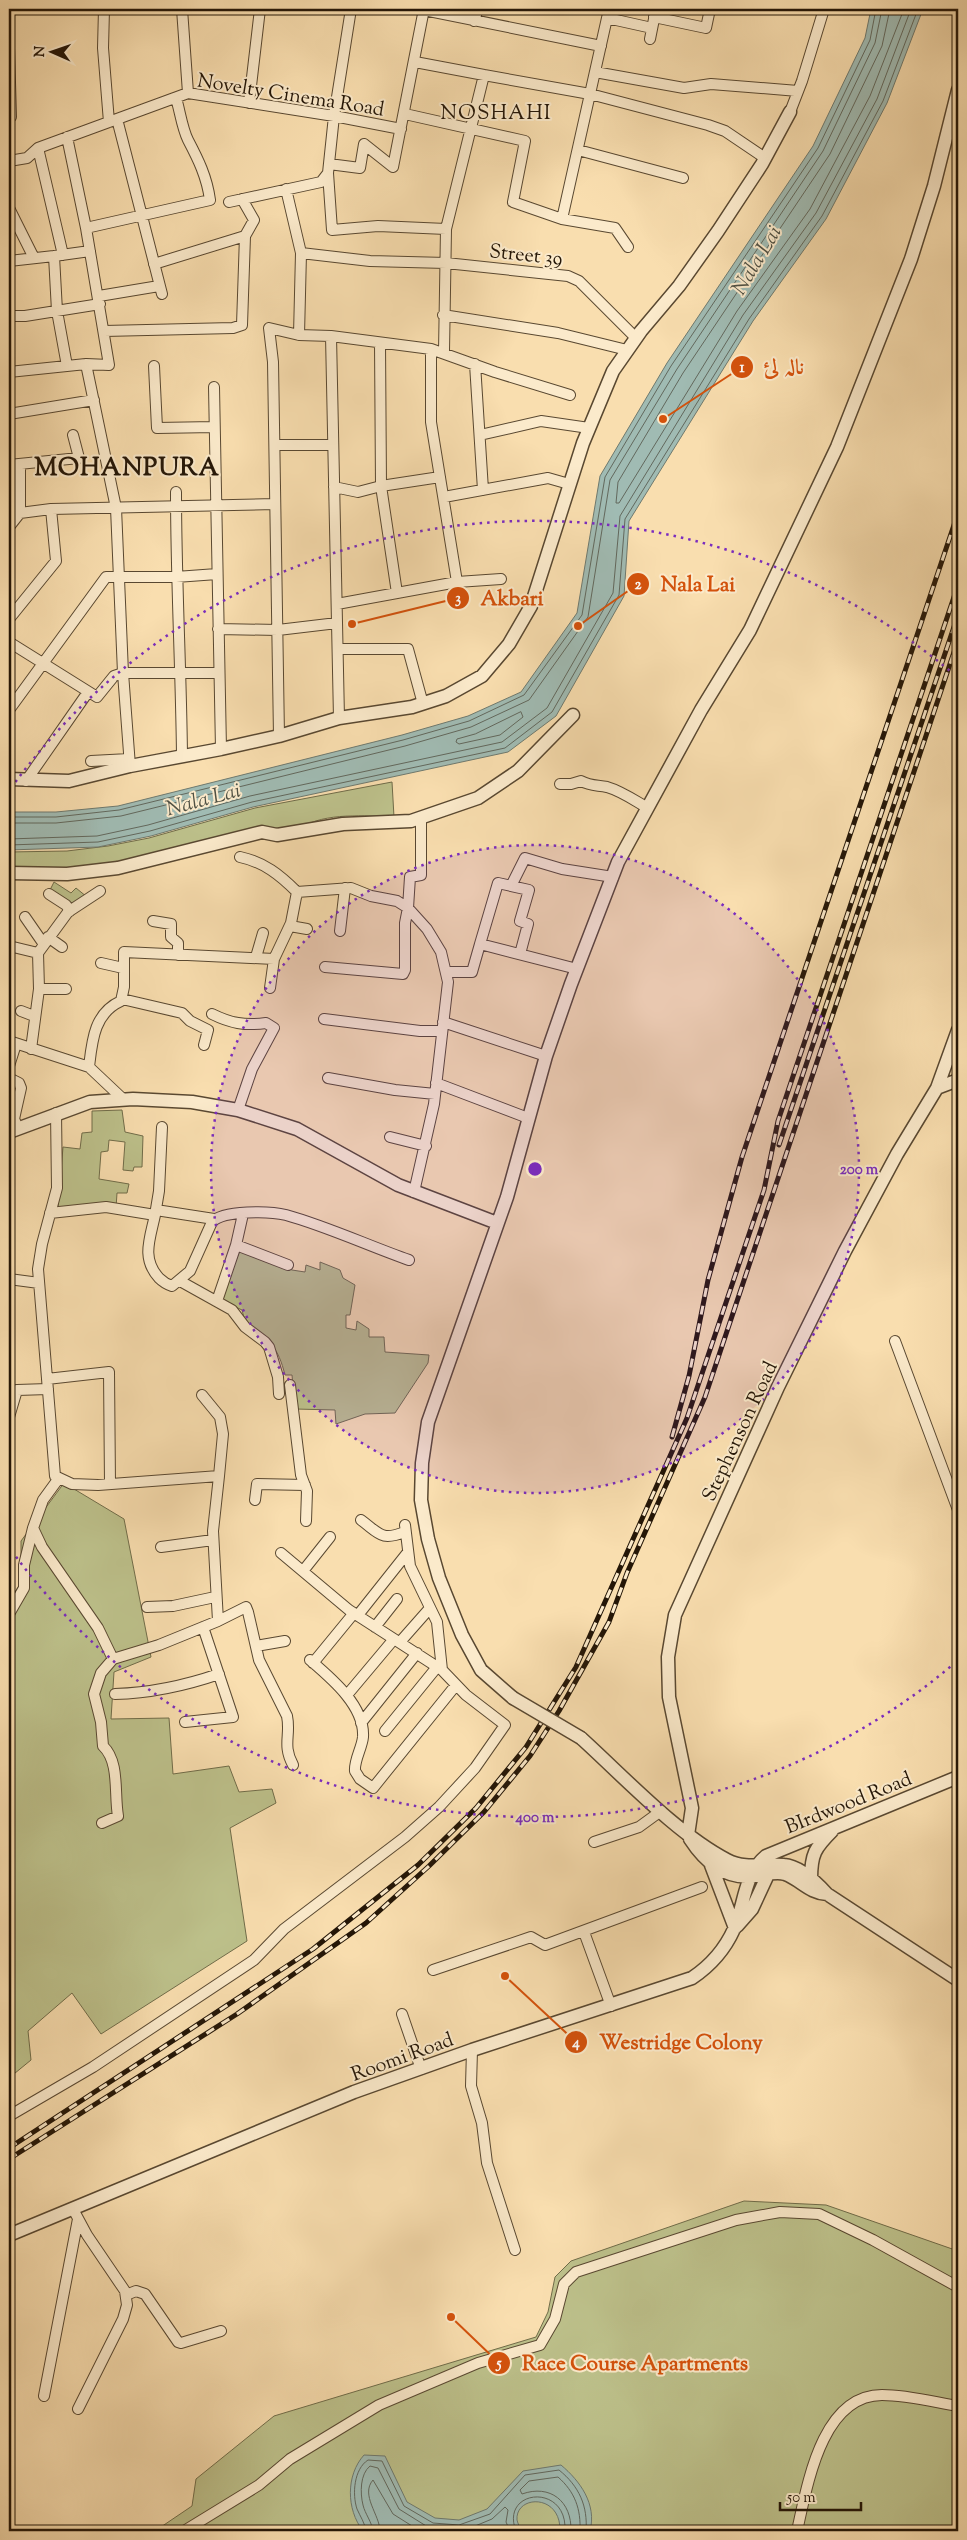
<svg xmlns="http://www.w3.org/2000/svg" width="967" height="2540" font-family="'Sorts Mill Goudy',Amiri,serif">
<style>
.green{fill:#bdc18b;stroke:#706c49}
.water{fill:#a0bbb3;stroke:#6e796e}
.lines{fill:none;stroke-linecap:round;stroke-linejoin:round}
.shore{stroke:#62685d;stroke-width:1}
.minor-casing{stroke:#594831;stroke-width:12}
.tertiary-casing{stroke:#594831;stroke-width:15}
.minor{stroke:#fbeacb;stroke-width:10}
.tertiary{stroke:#fbeacb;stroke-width:12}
.rail-casing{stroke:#241607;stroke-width:5}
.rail{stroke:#fbeacb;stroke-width:3;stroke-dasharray:9;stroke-linecap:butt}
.tertiary-bridge-casing{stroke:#594831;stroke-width:15;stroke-linecap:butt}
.tertiary-bridge{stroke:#fbeacb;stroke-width:12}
.ring{fill:none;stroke:#7b2cbf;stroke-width:2.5;stroke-dasharray:2.5 5}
.labels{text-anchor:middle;stroke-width:4;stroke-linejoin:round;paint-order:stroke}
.street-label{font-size:20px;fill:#241607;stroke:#fbeacb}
.neighbourhood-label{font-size:21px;letter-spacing:1px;fill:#241607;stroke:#fbeacb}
.water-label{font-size:21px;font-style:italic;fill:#4f5043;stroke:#fbeacb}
.district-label{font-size:25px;font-weight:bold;letter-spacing:1px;fill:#241607;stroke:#fbeacb}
.centre{fill:#7b2cbf;stroke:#fbeacb;stroke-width:2.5}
.ring-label{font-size:15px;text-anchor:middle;font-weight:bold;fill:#7b2cbf;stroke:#fbeacb;stroke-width:4;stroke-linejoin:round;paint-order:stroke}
.leader{fill:none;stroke:#d4520c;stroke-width:2}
.callout-dot{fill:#d4520c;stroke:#fbeacb;stroke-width:2}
.mark-label{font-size:15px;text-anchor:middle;font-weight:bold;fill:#fff}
.callout-label{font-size:21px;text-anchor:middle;font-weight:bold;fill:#d4520c;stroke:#fbeacb;stroke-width:4;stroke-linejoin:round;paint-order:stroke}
</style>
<rect width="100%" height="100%" fill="#f9deaf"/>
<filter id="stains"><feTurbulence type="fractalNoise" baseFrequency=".004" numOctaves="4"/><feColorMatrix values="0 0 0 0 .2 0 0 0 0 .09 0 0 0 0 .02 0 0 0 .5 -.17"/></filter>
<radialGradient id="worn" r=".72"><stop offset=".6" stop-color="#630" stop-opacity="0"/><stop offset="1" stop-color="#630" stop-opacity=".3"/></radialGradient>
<path class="green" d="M392,782L394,817C365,816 326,812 300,828L110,865L9,872V852L67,851L108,846L149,838L255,808Z
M54,882L71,893L76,888L87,897L72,908L49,892Z
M122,1110L125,1132L143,1136L142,1167H134L133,1171L123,1170L125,1142L109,1140L108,1151L101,1152L99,1179L129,1184L127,1193H117L116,1208H58L63,1147L80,1149L82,1133L92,1132V1111Z
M240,1250L292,1270L305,1272L306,1265L320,1270V1262L340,1270L343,1278L355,1285L350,1315H346V1328L356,1330L357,1321L369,1329V1337H384L385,1352L429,1355L428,1363L395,1413L365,1414L336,1424L335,1410L295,1409L292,1375H285C278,1347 270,1340 246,1325L242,1310L221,1300Z
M64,1483L124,1519L151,1657L114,1672L111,1719L169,1718L173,1774L229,1766L239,1792L272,1789L276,1803L230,1828L247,1941L101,2034L72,1993L28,2031L31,2060L9,2078V1602L21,1582V1541Z
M744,2201L826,2205L958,2251V2531H155L192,2506L196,2479L274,2416L536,2337L548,2312L555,2277L571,2261Z"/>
<path class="water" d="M871,9H923L887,103L826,219L753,321L629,521L624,596L556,716L508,752L253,807L151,836L98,847L9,850V812H56L118,806L402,735L468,716L521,692L577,613L600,476L667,363L813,146L865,38Z
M364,2455L385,2456L407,2502L435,2518L459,2520L487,2509L523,2471L561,2465C580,2481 597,2504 590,2531H560C561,2493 515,2495 517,2520C518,2524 520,2528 522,2531H363C346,2509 346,2475 364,2455Z"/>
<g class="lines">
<path class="shore" d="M890,9L882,46L830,154L683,373L618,482L616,503H619L737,311L810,209L870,96L904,9
M521,712L523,717L500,735L459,744L456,742L457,739L475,734Z
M9,817H56L119,810L403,740L469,721L524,695L582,615L605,477L671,366L818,148L870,40L876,9
M9,823H56L121,816L405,746L471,727L529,700L588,617L610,480L677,369L823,151L875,43L882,9
M9,839L97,836L148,825L250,796L502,742L547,708L613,593L620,516L743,315L816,213L877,99L911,9
M9,845L98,842L150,831L252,802L505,748L552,712L619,595L625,519L749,319L822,216L883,101L918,9
M366,2531C365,2523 360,2516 357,2509C352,2494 354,2469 368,2460L382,2461L404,2506L433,2523L459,2525L490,2514L525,2475L559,2470C579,2486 588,2506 586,2531
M373,2531C372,2522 365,2514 363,2505C360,2493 360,2474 370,2466L378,2468L399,2509L431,2529L463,2531L492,2519L505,2507L508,2510L506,2522L510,2531
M380,2531C380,2515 360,2495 373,2480L393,2514L420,2531
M516,2531C499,2489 568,2482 565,2531
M571,2531C572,2501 550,2484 522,2494L520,2490L529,2481L558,2477C575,2492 581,2509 580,2531"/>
<g class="minor-casing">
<path id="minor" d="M104,9L103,48L109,122
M182,9L188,93
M424,10L601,46
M654,17L706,28L710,9
M607,18L652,28
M474,21L478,9
M650,39L656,9
M9,48L11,117
M415,62L484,75L446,229L444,352
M595,72L684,88L711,84L798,91
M484,75L590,94L708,125L725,131L765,158
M249,103L260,9
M790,112L802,81L824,9
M405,114L525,141L513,202L562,219L615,228L628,247
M117,119L162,294
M67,137L86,228
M38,148L63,255
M578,150L683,178
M9,161L27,158L38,148L188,93L334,116L401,129
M329,164L360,168L364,144L393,167L424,9
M328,173L332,230L378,226L446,229
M286,189L301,253L299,335
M229,202L321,182L328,173L334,116L351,9
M9,208L34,258
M562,219L609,9
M301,253L370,261L446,263L568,276L579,281L636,338
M9,261L54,256
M154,264L245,236
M99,296L159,286
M443,315L558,333L623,349
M9,316H25L100,304
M104,331L233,328L242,325L245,236L254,220L242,199
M331,336L339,718
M380,343L381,486L440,477
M431,349V422L457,582
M475,364L483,490
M67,366L57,311L54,256L90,251
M154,366L157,428L214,427
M9,372L86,364
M214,387L221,749
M9,414L94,400
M480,435L541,421L589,428
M275,445H333
M9,465L79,458L73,435
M334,487L358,492L381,486L397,593
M176,492C176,580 181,667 182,755
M444,497L548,478L569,484
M51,509L275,504
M20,513V464
M9,527L20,513L51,509L56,561L9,619
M337,604L457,582L501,579
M218,629L278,630L337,623
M9,642L97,697L114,676L123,673H219
M338,649H408L423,704
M9,710L106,577H176L217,574
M279,736L273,362L269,328L299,335L331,336L431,349L495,372L570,395
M91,761L129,759
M130,766L123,673L116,508L86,364L109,365L86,228L210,200C207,177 198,159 188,140C182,128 180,111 176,98
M26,781L88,692
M560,784H571L581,781C590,786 597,785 607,787C621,791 634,800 646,807
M240,857C264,862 280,875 297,892L351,888L371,896L397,901L408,908L427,929L441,952L448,982L434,1104L414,1192
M511,886L525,858L562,869L613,877
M49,894L66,905L70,911
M25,917L43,943
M153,921L171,924V937L178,943V955
M290,926L307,929
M340,931L345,888
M48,937L62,947
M480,944L498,883L529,890L520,921L528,924L520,954
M9,946L38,953
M256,957L263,933
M101,963L123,968
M325,967L403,974L405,970V923L408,908L410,877L421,875V817
M446,972H472L480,944L577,969
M270,988L274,959
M39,989H66
M122,999L182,1013L190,1021L208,1030L204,1045
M21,1011L34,1016
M212,1014C230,1023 245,1026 266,1023L274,1028L252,1069L238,1110
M324,1019L420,1031H442
M443,1022L546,1056
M9,1041L89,1067L124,1100
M31,1049L39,989L38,953L68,912L100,891
M9,1066L16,1044
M89,1067C92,1041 94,1013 121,1001L124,987V952L274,959L291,923L297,892
M9,1078L19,1083L21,1088L14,1119L18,1128
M328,1078L395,1090L435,1094
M436,1083L528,1118
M56,1113L57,1188L42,1244L38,1269L55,1476L72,1484L98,1485L219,1476L213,1531L218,1621L246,1607L248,1612L259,1660L287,1716C291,1735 282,1745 293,1765
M390,1137L426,1146
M156,1210L214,1219
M50,1213L106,1207L155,1215C150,1239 141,1258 159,1278C163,1282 166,1284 172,1286L190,1271L212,1222C223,1210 270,1211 286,1215C326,1226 369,1246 409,1260
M155,1215L159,1191L162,1127
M236,1245L288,1265
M9,1279L39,1283
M180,1281L232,1310L245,1327L265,1342L269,1347L278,1377L279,1394
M217,1301L236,1245L243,1214
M895,1341L958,1510
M47,1379L109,1372L110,1484
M290,1385L301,1475L307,1491L306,1521
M202,1395L220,1417L223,1434L219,1476
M9,1417L17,1390L48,1389
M59,1478L43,1500L33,1528L42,1547L98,1628L113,1659L101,1673L94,1694L101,1722L103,1746C120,1762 114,1794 118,1816L102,1823
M255,1500L257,1484L305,1485
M361,1520C380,1534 381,1541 405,1532
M405,1525L410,1566L437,1622L442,1670
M161,1547L213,1540
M303,1571L330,1537
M147,1607L173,1606L215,1597
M9,1614L24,1588V1565L33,1528
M358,1615L408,1552
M375,1627L397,1599
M400,1642L430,1608
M256,1646L285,1641
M113,1659L159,1645L218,1621
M310,1660C331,1678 365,1706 363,1737C362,1748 354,1760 355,1771L360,1779L373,1788L456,1685
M313,1663L354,1613
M115,1694C152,1693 184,1686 219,1674
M347,1695L394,1639
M185,1722L233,1717L203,1627
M361,1723L417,1653
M385,1731L437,1667
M594,1842L639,1827L661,1811
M584,1932L611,2006
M433,1970L531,1937L545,1945L702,1887
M402,2014L421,2069
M472,2050L471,2086L482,2123L487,2163L515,2250
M9,2116L93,2067L254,1960L284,1929L405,1837L439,1807L475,1768L505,1725L466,1695L442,1670L349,1610L281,1553
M73,2209L87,2235L125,2291L127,2305L123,2319L78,2409
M126,2295L136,2291L145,2294L178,2342L181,2343L221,2331
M44,2396L78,2219
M184,2531L259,2485L290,2459L379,2405L478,2363L540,2345L555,2319L564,2284L576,2272L736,2220L780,2212L819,2214L873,2240L958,2287
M797,2531C807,2487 821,2395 882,2395C907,2395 934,2402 958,2406"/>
</g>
<g class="tertiary-casing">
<path id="tertiary" d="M9,779L69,781L130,766L221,749L279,736L339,718L412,707L446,696L482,676L509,644L531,606L583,443L613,371L641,331L679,286L718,231L762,164L790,112
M9,873L67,874L118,868L262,832L277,835L343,824L411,821L478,798L518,771L573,715
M937,1088L958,1030
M9,1132L90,1102L133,1099L192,1102L238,1110L297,1129L398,1185L497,1223
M513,1698L481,1670L462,1635L439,1578L428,1539L421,1500L422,1463L428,1422L507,1197L546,1056L571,984L618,862L701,710L750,630L837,447L911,259L934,186L958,90
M581,1738C624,1777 677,1834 727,1860C746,1870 765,1863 784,1865C800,1866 817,1883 827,1894L958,1980
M688,1835L692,1808L669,1697L668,1657L675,1615L778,1387L845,1251L897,1154L937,1088L958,1080
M690,1839C705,1862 725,1880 754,1876C764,1875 776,1871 785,1874C801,1880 809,1893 827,1894
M711,1865L735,1928
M811,1879C811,1854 815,1848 832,1831
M737,1926L752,1909L771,1868
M9,2235L354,2092L472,2050L692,1978C710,1966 725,1949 734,1929C745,1905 743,1875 766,1856L958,1777"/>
</g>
<use href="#minor" class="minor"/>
<use href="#tertiary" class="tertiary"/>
<g class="rail-casing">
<path id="rail" d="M779,1145L958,615
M672,1437L689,1376L708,1280L742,1157L958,513
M9,2148L313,1949L418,1865L476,1808L526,1747L576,1667L687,1418L764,1190L778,1121L958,585
M9,2159L237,2014L366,1923L429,1866L484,1812L530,1756L559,1711L609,1622L627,1573L705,1397L958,640"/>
</g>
<use href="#rail" class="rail"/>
<g class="tertiary-bridge-casing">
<path id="tertiary-bridge" d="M513,1698L581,1738"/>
</g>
<use href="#tertiary-bridge" class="tertiary-bridge"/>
</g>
<circle cx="535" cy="1169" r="324" fill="#7b2cbf" fill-opacity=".12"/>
<g class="ring">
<circle cx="535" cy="1169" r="324"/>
<path d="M956 1662A648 648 0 0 1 11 1550M11 788A648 648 0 0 1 956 676"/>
</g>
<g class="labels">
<g class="street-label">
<text transform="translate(291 94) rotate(9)" y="7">Novelty Cinema Road</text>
<text transform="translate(526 254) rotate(6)" y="7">Street 39</text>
<text transform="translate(739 1431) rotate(-65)" y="7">Stephenson Road</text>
<text transform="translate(848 1802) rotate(-22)" y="7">BIrdwood Road</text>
<text transform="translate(402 2056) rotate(-20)" y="7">Roomi Road</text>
</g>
<g class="neighbourhood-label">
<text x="496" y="119">NOSHAHI</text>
</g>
<g class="water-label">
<text transform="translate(756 260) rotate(-59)" y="7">Nala Lai</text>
<text transform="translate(203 799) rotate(-15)" y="7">Nala Lai</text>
</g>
<g class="district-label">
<text x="127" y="475">MOHANPURA</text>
</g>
</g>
<circle cx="535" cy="1169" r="8" class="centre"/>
<g class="ring-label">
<text x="859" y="1174">200 m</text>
<text x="535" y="1822">400 m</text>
</g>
<path class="leader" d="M663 419L742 367M578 626L638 584M352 624L458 598M505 1976L576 2042M451 2317L499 2363"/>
<g class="callout-dot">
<circle cx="663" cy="419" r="5"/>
<circle cx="578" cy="626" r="5"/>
<circle cx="352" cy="624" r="5"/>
<circle cx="505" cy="1976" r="5"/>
<circle cx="451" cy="2317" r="5"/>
<circle cx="742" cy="367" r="12"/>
<circle cx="638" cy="584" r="12"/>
<circle cx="458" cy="598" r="12"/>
<circle cx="576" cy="2042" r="12"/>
<circle cx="499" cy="2363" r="12"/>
</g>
<g class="mark-label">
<text x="742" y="372">1</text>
<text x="638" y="589">2</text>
<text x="458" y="603">3</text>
<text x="576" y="2047">4</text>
<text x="499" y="2368">5</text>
</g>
<g class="callout-label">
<text x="784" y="374">نالہ لئ</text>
<text x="698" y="591">Nala Lai</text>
<text x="512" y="605">Akbari</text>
<text x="681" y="2049">Westridge Colony</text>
<text x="635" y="2370">Race Course Apartments</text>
</g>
<rect width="967" height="2540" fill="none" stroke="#f9deaf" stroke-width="30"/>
<rect x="10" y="10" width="947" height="2520" fill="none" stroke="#241607" stroke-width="2.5"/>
<rect x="15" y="15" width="937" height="2510" fill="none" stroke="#241607"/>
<g transform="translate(52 52) rotate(272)" stroke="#fbeacb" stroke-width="4" paint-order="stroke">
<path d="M0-4L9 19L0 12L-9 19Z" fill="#241607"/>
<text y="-8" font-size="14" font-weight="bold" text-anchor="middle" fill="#241607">N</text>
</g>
<path d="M780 2502v8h81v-8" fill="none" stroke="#241607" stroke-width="2.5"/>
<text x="787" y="2502" font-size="15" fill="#241607" stroke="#fbeacb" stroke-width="4" paint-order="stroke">50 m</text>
<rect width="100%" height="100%" filter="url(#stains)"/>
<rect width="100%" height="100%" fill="url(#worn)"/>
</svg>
